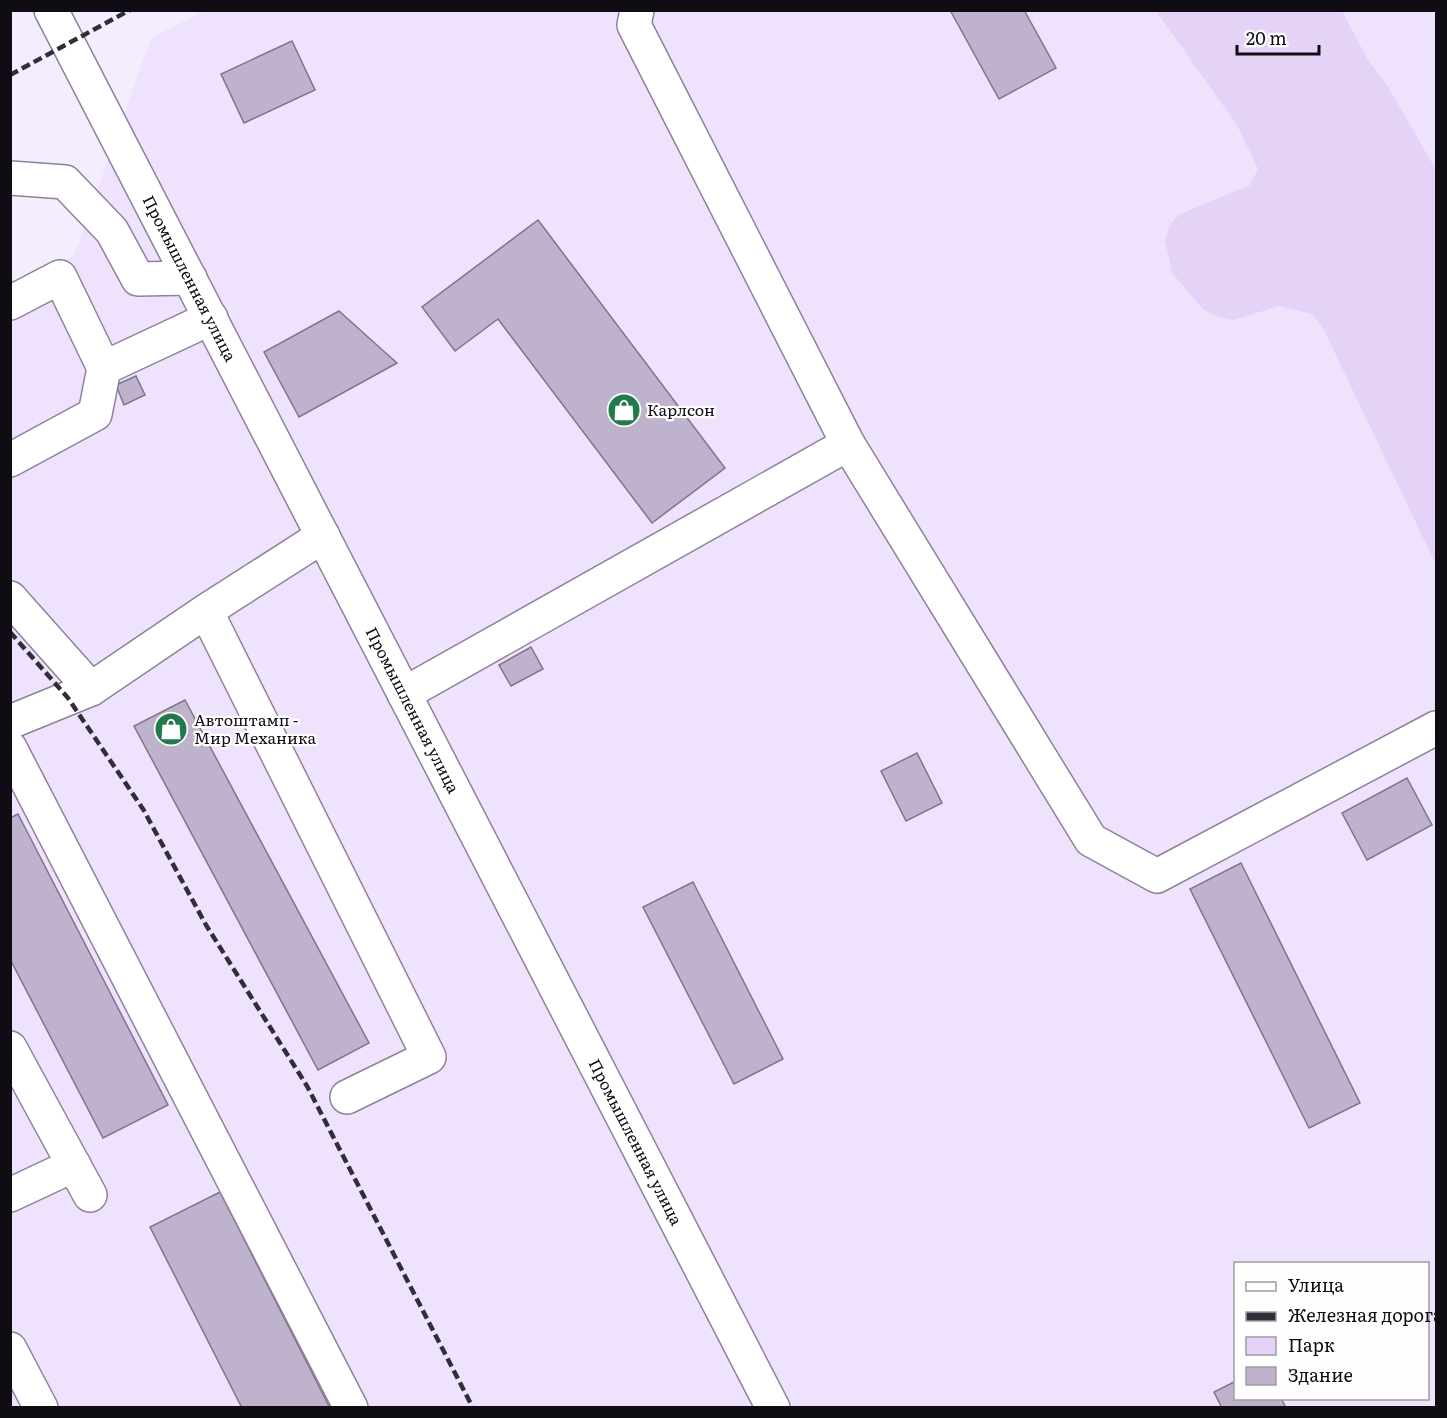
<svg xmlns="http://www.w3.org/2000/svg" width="1447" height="1418" font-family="Literata,serif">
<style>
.built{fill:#efe2fd;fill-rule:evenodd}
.green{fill:#e4d3f7}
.building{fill:#beb2cc;stroke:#7f748c;stroke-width:1.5}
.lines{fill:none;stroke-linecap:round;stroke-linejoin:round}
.minor-casing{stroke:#8d829b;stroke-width:36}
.minor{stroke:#fff;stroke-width:33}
.rail{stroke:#322e37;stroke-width:4.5;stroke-dasharray:9 4.5;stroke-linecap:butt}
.labels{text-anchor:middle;stroke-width:4.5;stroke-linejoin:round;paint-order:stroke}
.street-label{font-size:16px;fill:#100c14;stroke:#fefefe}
.poi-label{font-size:16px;fill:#100c14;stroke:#fefefe;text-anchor:start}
</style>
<rect width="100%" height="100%" fill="#f4edfd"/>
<path class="built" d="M207,10L1436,11V1407L11,1408V288L74,256L151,38ZM1236,1264H1428V1398H1236Z"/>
<path class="green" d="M1156,11H1342L1368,60L1387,85L1436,170V565L1323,328L1312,314L1279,306L1234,320L1218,317L1203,309L1172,273L1165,240L1170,225L1180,214L1250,185L1258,169L1237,125Z"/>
<path class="building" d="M950,10H1024L1056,68L999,99Z
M292,41L315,90L244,123L221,74Z
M538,220L725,468L652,523L498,319L455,351L422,307Z
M339,311L397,363L299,417L264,352Z
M136,376L145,395L124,405L116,385Z
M531,647L543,669L511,686L499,665Z
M185,700L369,1043L318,1070L134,726Z
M917,753L942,803L906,821L881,771Z
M1407,778L1432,825L1367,860L1342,813Z
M18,814L168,1105L103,1138L10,959V818Z
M1241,863L1360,1103L1309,1128L1190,889Z
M693,882L783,1059L734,1084L643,907Z
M220,1192L330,1408H242L150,1227Z
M1236,1381V1398H1281L1286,1408H1222L1214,1392Z"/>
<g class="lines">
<g class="minor-casing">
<g id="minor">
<path id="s1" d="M51,10L773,1408"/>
<path d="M10,178L65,182L112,231L138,279L190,278"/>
<path d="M10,303L60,277L104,368"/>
<path d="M848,444L1091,840L1157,876L1436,728"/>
<path d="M10,460L95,414L104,368L211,318"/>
<path d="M10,598L91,689"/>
<path d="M206,611L429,1057L347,1097"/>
<path d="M404,694L848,444L634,25L637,10"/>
<path d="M10,722L91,689L206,611L323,536"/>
<path d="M10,748L351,1408"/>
<path d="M10,1048L90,1195"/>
<path d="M10,1195L74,1165"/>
<path d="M10,1349L41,1408"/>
</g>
</g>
<use href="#minor" class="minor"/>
<path class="rail" d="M10,75L130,10
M10,632L68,698L143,809L206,925L307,1086L473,1408"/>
</g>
<defs>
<g id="shop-disc" transform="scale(1.725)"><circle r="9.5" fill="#22794c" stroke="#fefefe"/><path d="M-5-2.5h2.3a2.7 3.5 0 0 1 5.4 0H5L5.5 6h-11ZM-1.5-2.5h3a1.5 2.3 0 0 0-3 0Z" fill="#fff"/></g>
</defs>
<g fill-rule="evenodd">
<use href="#shop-disc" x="624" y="410"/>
<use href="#shop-disc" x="171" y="729"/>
</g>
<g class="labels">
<g class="street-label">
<text dy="6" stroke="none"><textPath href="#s1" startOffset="302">Промышленная улица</textPath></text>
<text dy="6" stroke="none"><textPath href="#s1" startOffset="788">Промышленная улица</textPath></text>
<text dy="6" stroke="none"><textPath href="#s1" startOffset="1274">Промышленная улица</textPath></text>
</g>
<g class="poi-label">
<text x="647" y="416">Карлсон</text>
<text x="194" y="726">Автоштамп -<tspan x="194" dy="18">Мир Механика</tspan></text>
</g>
</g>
<rect width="1447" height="1418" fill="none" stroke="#100c14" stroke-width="24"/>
<rect x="1234" y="1262" width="195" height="138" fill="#fefefe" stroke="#9f9da0" stroke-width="1.5"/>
<rect x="1246" y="1282" width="30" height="9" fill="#ffffff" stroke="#9f9da0" stroke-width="1.5"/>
<text x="1288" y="1292" font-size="18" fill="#100c14">Улица</text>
<rect x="1246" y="1312" width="30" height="9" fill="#322e37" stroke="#9f9da0" stroke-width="1.5"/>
<text x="1288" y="1322" font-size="18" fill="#100c14">Железная дорога</text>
<rect x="1246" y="1337" width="30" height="18" fill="#e4d3f7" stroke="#9f9da0" stroke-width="1.5"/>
<text x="1288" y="1352" font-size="18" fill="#100c14">Парк</text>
<rect x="1246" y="1367" width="30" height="18" fill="#beb2cc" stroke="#9f9da0" stroke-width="1.5"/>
<text x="1288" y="1382" font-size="18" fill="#100c14">Здание</text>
<path d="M1237 45v9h82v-9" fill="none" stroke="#100c14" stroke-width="3"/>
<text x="1246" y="45" font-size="18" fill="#100c14" stroke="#fefefe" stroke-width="4.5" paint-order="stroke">20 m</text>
</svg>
